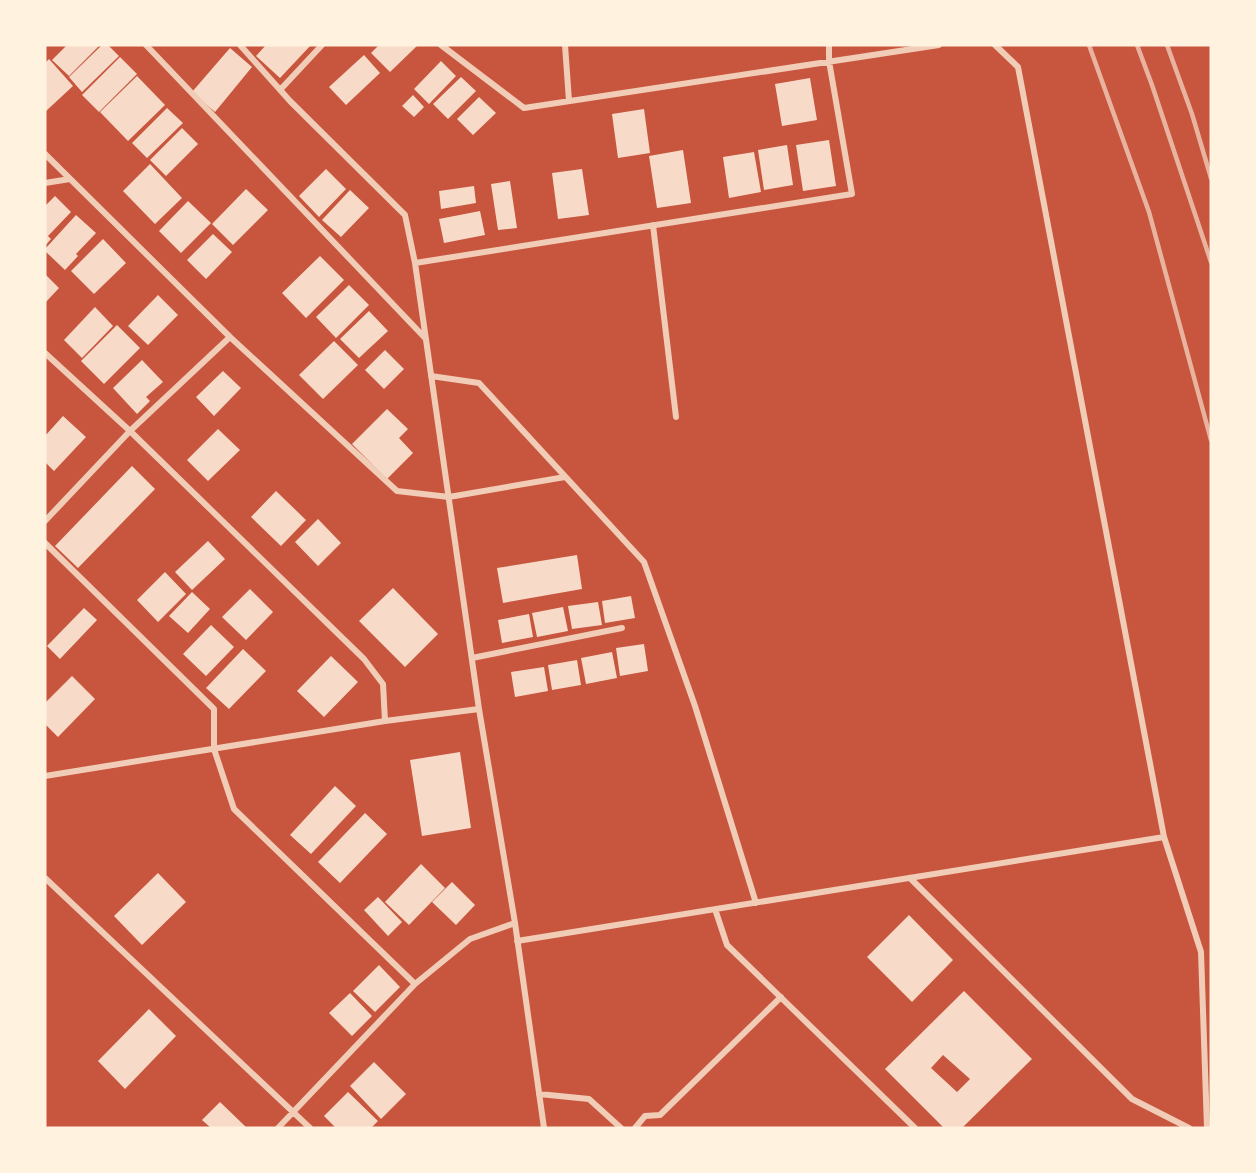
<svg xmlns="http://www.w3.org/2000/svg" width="1256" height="1173" font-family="Rubik,sans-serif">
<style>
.building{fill:#f7dbc8;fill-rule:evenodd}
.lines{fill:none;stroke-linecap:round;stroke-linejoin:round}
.minor{stroke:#f1ccb7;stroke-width:6}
.rail{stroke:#e9b49f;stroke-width:4.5}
</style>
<rect width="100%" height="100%" fill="#c8553d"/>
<path class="building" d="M67,45H100L69,76L52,60Z
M102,45H108L119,56L82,92L69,77Z
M266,45H311L280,78L256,56Z
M379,45H418L390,72L371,53Z
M230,48L252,67L215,112L192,92Z
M364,55L380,73L346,105L329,87Z
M120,57L137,74L99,112L82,95Z
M49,59L73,86L45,112V63Z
M441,61L456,76L429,104L414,89Z
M137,76L165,105L128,141L100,112Z
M461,77L476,91L448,119L433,104Z
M810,78L817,120L782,126L775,84Z
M413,95L424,107L414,117L402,106Z
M479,97L496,113L473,135L457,119Z
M167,108L183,123L147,158L132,143Z
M644,109L650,153L618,158L612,114Z
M182,128L198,144L166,176L150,160Z
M829,140L836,186L803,191L796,145Z
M787,145L793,185L764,190L758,150Z
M683,150L691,203L657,208L649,156Z
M754,152L761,192L729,198L723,157Z
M150,164L182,198L155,224L123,191Z
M326,169L346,189L319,217L299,196Z
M582,169L589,215L558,219L552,173Z
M510,181L517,228L498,230L491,184Z
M474,186L476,203L441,209L439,191Z
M246,189L268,210L233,245L212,224Z
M350,190L369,208L341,237L322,220Z
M55,196L71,212L48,236L51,239L45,246V206Z
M188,201L211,223L181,253L159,231Z
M480,211L485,235L444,243L439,219Z
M76,215L96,233L76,254L78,256L65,270L45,251V249Z
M213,234L232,252L206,279L187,260Z
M103,239L126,263L94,294L71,271Z
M320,256L344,280L306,318L282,293Z
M45,274L59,288L45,303Z
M349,285L369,305L336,338L316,317Z
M158,295L178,315L148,345L128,326Z
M95,307L113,326L82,358L64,340Z
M369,311L388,331L359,358L340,339Z
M117,325L140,348L104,384L81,361Z
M334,341L358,365L323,399L299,375Z
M385,350L404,369L384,389L365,370Z
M142,360L163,382L146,397L150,401L137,414L113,388Z
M223,371L241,388L214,416L196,397Z
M387,409L408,429L399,438L413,453L387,479L352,444Z
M63,416L86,437L54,471L45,462V436Z
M218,429L240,450L208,481L187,460Z
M132,466L155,489L78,568L55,546Z
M276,491L306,520L281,546L251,517Z
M318,519L341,543L318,566L295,542Z
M208,541L225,559L192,590L175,572Z
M577,555L582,589L503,603L497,568Z
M165,572L186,594L158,622L137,600Z
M393,588L438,634L405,667L359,621Z
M250,589L273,612L246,640L222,617Z
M192,592L210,609L188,633L169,616Z
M631,596L635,618L605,623L602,601Z
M598,602L602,625L572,629L568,606Z
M563,607L568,631L537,637L532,613Z
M84,608L97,620L60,659L47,646Z
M529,614L533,637L502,643L498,620Z
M211,625L234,647L206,676L183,654Z
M644,644L648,671L620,676L616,648Z
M243,649L266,671L229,709L206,688Z
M612,652L617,678L586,684L581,658Z
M331,656L358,682L324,717L297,691Z
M577,660L581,685L552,690L548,665Z
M544,667L548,691L515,697L511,672Z
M72,676L95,699L58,737L45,724V703Z
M460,752L471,828L422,836L410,760Z
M335,786L356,806L311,854L290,835Z
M365,813L387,834L340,883L318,862Z
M421,864L445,888L409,925L385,902Z
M158,873L186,902L142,945L114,916Z
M452,882L475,905L456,925L432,902Z
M378,897L402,922L388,936L364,910Z
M909,915L953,960L912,1002L867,957Z
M379,965L400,987L375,1012L353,991Z
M964,991L1032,1059L962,1128H944L885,1069ZM943,1055L970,1079L957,1092L931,1068Z
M350,993L372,1016L352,1036L329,1013Z
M149,1009L176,1036L125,1089L98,1061Z
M374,1062L406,1094L381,1119L350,1086Z
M348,1092L378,1121L371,1128H336L324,1116Z
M220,1102L247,1128H211L202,1120Z"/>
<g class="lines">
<path class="minor" d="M146,45L426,339
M240,45L290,101L405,215L415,263L479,709L515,923L544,1128
M441,45L524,108L939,45
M565,45L569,101
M995,45L1018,67L1164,837L1201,952L1207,1128
M280,90L322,45
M45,154L230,337L397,491L449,497L565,477
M45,183L70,179
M653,225L676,417
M415,263L852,194L829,61V45
M45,353L130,431L364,659L383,684L385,721
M431,376L479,383L644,562L695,706L756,903
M45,521L130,431L230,337
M45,543L214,709V749L234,809L415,984
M472,658L622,628
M45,776L385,721L479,709
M45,878L310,1128
M910,878L1132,1099L1189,1128
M715,909L727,945L915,1128
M517,941L1164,837
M539,1094L589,1099L621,1128
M278,1128L415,984L470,939L515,923
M635,1128L645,1116L660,1115L781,997"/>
<path class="rail" d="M1089,45L1149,212L1211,440
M1137,45L1152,85L1211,262
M1167,45L1192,114L1211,178"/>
</g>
<rect width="1256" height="1173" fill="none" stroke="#fff3e0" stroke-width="93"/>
</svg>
